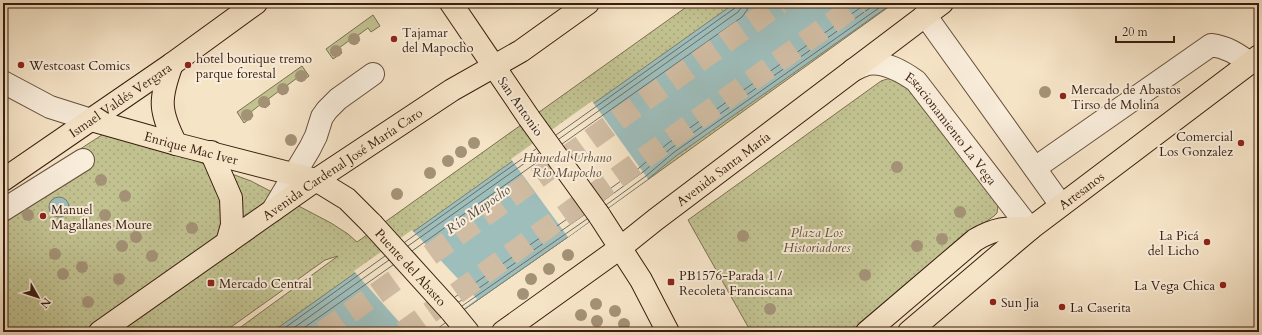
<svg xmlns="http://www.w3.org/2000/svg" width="1262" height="335" font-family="Cardo,serif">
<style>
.grass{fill:#c2c291;stroke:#7d7050}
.park{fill:url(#park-dots);stroke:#7d7050}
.water{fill:#9ebebc;stroke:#757e76}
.pier{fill:#f6e4c7}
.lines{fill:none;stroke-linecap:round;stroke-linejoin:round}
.shore{stroke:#6b6e65;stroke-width:1}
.highway-tunnel{stroke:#d0bca2;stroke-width:22;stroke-dasharray:22 11;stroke-linecap:butt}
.minor-casing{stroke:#684f3c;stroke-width:24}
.major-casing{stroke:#381d0e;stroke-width:24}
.highway-casing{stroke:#381d0e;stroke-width:24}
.minor{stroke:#f9eddb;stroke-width:22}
.major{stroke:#f6e4c7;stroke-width:22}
.highway{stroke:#f6e4c7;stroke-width:22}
.major-bridge-casing{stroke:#381d0e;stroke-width:24;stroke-linecap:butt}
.major-bridge{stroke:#f6e4c7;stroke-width:22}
.tree{fill:#a49277}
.poi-dot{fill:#8f2418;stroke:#f9eddb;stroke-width:1.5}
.labels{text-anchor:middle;stroke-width:4;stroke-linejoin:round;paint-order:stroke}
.poi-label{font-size:13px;fill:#381d0e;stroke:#f9eddb;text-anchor:start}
.street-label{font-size:13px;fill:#381d0e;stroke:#f9eddb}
.park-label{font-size:13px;font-style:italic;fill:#614f35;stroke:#f9eddb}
.water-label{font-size:14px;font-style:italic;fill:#574d42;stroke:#f9eddb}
</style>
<defs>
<pattern id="park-dots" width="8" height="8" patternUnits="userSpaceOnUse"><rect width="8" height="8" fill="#c2c291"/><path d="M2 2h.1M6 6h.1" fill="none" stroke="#a7a67c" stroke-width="1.8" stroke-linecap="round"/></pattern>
</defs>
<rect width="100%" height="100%" fill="#f6e4c7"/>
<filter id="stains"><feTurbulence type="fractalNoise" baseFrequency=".005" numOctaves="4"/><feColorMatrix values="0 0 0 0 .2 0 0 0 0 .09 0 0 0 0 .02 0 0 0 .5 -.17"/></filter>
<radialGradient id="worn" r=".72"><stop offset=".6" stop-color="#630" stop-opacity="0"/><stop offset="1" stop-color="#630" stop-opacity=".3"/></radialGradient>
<path class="grass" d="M373,15L380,26L371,32L368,28L357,36L360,40L354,45L350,40L339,48L342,53L333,59L326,49Z
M302,66L309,76L301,82L297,78L285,87L288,91L282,95L279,91L267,100L270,104L265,108L261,104L251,112L253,116L244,123L237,112Z"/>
<path class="park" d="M692,3H894L568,237L432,332H234L338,256L325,260L224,332H3V199L108,131L147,143L251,181L331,223L348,234L357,242Z
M887,79H893L908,88L998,205L997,213L994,216L953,245L850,332H751L688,220L881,81Z"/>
<path class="water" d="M735,3H893L676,156L648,179L568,237L432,332H272Z
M49 207a10 10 0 1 1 20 0a10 10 0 1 1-20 0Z"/>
<path class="pier" d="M592,101L648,179L568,237L511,159Z
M412,230L477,299L432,332H408L354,271Z"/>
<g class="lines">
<path class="shore" d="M556,135L735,8L737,3
M559,139L738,12L741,8L742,3
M562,144L742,17L747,10L748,3
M600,196L639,168L667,144L867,3
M603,201L643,172L670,149L877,3
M606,205L646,176L673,153L886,3
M405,242L536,149
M408,246L539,153
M412,251L543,158
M455,297L580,210
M459,302L584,215
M462,306L587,219
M279,332L385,256
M288,332L389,260
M298,332L393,265"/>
<path class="highway-tunnel" d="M323,332L780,3
M403,332L859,3"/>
<g class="minor-casing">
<g id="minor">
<path d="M925,15L1061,205"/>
<path id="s1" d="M853,70C858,68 863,65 868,64C885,61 903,72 916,81L1030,229"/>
<path d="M3,82L50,107L91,120"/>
<path d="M1035,168L1211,45C1227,47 1237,54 1250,63"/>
<path d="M3,210L83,160"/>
<path d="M273,210L310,148L316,136L322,117L327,110L338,99L373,74"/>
</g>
</g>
<g class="major-casing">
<g id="major">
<path d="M451,3L529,118"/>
<path d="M172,64C159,99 159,111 176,144"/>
<path id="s2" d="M91,120L176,144L316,180L347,199L372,224"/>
<path d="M211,152L231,198L232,225L227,243"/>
<path id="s3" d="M3,180L172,64L256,3"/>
<path d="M599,215L641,280L668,332"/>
<path d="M450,310L468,332"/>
<path id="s4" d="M100,332L316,180L452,90L521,51L588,3"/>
<path id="s5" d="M503,332L620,248L655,220L942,3"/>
<path id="s6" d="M909,332L1030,229L1259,56"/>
</g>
</g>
<g class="highway-casing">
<path id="highway" d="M867,332L975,240C993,229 1009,226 1030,229"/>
</g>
<use href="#minor" class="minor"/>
<use href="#major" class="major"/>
<use href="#highway" class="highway"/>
<g class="major-bridge-casing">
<g id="major-bridge">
<path d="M529,118L599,215"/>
<path id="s7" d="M372,224L450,310"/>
</g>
</g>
<use href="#major-bridge" class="major-bridge"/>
</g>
<g class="tree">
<circle cx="354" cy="39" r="6"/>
<circle cx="336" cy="51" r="6"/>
<circle cx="301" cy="76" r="6"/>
<circle cx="283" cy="89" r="6"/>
<circle cx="1045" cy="92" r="6"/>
<circle cx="264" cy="102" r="6"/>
<circle cx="247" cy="115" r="6"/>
<circle cx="291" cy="140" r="6"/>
<circle cx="474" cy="143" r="6"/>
<circle cx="461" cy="152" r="6"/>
<circle cx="448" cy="161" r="6"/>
<circle cx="897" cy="167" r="6"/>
<circle cx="430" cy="173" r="6"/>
<circle cx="101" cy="180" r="6"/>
<circle cx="397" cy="194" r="6"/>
<circle cx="125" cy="196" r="6"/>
<circle cx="960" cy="212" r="6"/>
<circle cx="28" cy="215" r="6"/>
<circle cx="105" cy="215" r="6"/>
<circle cx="192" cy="228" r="6"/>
<circle cx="743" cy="236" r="6"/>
<circle cx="136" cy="237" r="6"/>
<circle cx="942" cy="239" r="6"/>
<circle cx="122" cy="246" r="6"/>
<circle cx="917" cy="246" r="6"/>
<circle cx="55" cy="254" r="6"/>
<circle cx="568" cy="255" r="6"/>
<circle cx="152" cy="256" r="6"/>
<circle cx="82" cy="267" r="6"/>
<circle cx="549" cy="269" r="6"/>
<circle cx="63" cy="274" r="6"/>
<circle cx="865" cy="275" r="6"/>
<circle cx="119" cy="279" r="6"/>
<circle cx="531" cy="279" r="6"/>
<circle cx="523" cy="294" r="6"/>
<circle cx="88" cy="302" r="6"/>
<circle cx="596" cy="304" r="6"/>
<circle cx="770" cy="309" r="6"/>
<circle cx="615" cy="311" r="6"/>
<circle cx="581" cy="315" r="6"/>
<circle cx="597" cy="321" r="6"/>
<circle cx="624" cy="324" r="6"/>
</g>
<g class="poi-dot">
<circle cx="394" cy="39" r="4"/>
<circle cx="21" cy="65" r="4"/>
<circle cx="188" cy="65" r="4"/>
<circle cx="1063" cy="96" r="4"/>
<circle cx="1241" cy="143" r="4"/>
<circle cx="43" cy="216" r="4"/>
<circle cx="1207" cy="242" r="4"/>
<rect x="667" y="278" width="8" height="8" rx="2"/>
<rect x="207" y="279" width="8" height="8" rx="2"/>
<circle cx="1223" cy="285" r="4"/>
<circle cx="993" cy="302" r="4"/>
<circle cx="1062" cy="307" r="4"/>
</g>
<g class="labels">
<g class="poi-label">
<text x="402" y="37">Tajamar<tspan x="402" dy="15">del Mapocho</tspan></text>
<text x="196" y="63">hotel boutique tremo<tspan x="196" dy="15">parque forestal</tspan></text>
<text x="29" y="70">Westcoast Comics</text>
<text x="1071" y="94">Mercado de Abastos<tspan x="1071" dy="15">Tirso de Molina</tspan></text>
<text x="1233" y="141" text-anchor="end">Comercial<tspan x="1233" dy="15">Los Gonzalez</tspan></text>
<text x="51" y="214">Manuel<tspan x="51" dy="15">Magallanes Moure</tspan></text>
<text x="1199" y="240" text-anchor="end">La Picá<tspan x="1199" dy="15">del Licho</tspan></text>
<text x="679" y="280">PB1576-Parada 1 /<tspan x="679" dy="15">Recoleta Franciscana</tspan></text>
<text x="219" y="288">Mercado Central</text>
<text x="1215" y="290" text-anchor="end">La Vega Chica</text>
<text x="1001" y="307">Sun Jia</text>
<text x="1070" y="312">La Caserita</text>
</g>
<g class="street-label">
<text dy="5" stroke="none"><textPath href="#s3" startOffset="142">Ismael Valdés Vergara</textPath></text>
<text transform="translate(521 106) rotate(55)" y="5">San Antonio</text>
<text dy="5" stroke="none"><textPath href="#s1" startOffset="127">Estacionamiento La Vega</textPath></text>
<text dy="5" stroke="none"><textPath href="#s2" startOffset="104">Enrique Mac Iver</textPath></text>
<text dy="5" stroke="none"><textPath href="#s4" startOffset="295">Avenida Cardenal José María Caro</textPath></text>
<text dy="5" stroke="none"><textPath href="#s5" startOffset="274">Avenida Santa María</textPath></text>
<text dy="5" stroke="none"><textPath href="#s6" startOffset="223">Artesanos</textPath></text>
<text dy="5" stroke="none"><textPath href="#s7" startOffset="58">Puente del Abasto</textPath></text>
</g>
<g class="park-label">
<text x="567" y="162">Humedal Urbano<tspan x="567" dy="15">Río Mapocho</tspan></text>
<text x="817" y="237">Plaza Los<tspan x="817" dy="15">Historiadores</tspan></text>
</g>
<g class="water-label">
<text transform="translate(478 209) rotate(-35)" y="5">Río Mapocho</text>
</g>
</g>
<rect width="1262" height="335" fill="none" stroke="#f6e4c7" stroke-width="16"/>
<rect x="4" y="4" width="1254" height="327" fill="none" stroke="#381d0e" stroke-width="2"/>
<rect x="8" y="8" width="1246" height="319" fill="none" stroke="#381d0e"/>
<g transform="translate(38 297) rotate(129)" stroke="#f9eddb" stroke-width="3" paint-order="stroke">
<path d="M0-3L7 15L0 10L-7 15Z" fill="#381d0e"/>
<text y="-6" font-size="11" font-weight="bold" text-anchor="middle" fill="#381d0e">N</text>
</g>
<path d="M1116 36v6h58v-6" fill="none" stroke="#381d0e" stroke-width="2"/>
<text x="1122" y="36" font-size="12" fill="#381d0e" stroke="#f9eddb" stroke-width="3" paint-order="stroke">20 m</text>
<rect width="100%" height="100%" filter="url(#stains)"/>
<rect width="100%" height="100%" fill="url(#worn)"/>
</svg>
